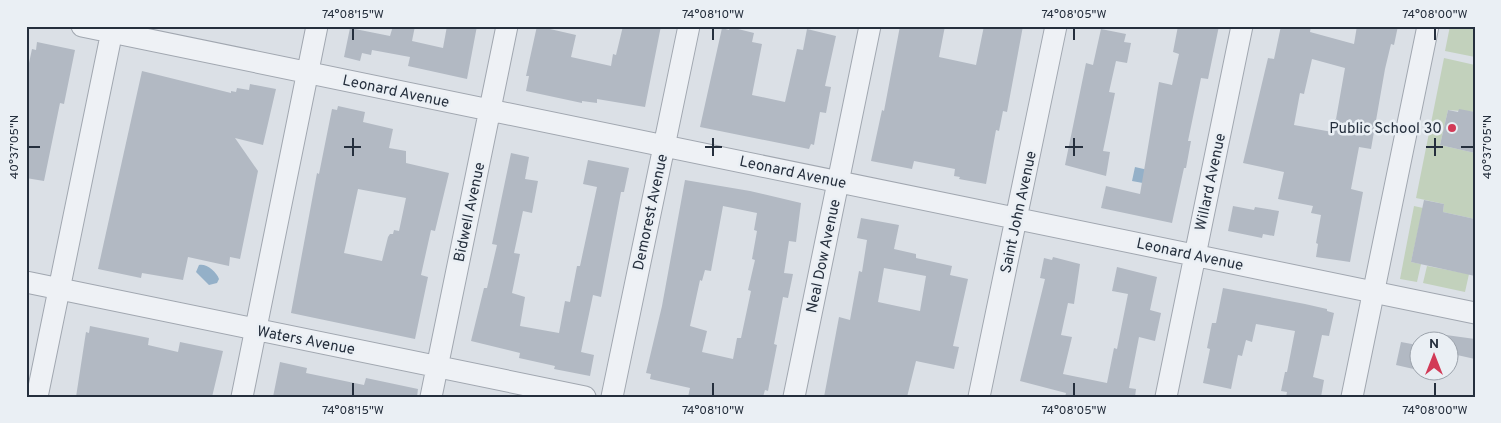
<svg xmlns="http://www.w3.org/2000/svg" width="1501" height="423" font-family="Overpass,sans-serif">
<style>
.green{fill:#c2d1bc}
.water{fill:#94b0c8}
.building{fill:#b2b9c3;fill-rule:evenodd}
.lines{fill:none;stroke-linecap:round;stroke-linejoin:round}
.minor-casing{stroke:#a1a7b0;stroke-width:23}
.minor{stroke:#eef1f5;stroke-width:21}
.ticks{fill:none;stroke:#252f3d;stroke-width:2}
.poi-dot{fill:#d23a57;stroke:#eaeff4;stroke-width:2}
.labels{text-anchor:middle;stroke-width:5;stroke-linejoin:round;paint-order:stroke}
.street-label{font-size:15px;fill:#252f3d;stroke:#eaeff4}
.poi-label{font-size:15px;fill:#252f3d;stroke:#eaeff4;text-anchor:end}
.neatline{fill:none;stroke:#252f3d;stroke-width:2}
.ticks-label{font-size:12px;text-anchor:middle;fill:#252f3d}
</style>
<rect width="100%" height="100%" fill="#dbe0e6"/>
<path class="green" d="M1450,26H1475V57L1445,51Z
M1444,58L1475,65V112L1448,110L1440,145L1475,153V219L1443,212L1444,204L1416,198Z
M1414,206L1423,208L1411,262L1421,264L1417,282L1400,279Z
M1427,266L1469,274L1465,292L1423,283Z"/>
<path class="water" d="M1135,167L1161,173L1159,186L1132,181Z
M199,265C206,263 217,272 219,279L217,283L209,285L196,272Z"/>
<path class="building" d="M393,26H415L412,41L443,48L447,26H477L467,79L408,66L410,57L372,50L371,55L362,53L360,61L344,57L350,28L390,36Z
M537,26L576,35L571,57L611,66L613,54L616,55L623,26H661L645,107L597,99V103L582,101V103L526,91L529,76H526Z
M900,26H945L939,57L976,65L984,26H1023L1007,112L1003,111L999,131L996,130L986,184L959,179L960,177L954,176L955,169L914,161L912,169L871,161L882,110L884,111Z
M1178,26H1219L1208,79L1201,78L1188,141H1191L1186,168H1184L1172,223L1101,208L1106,186L1140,194L1159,82L1172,85L1179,54L1173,52Z
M1281,26H1311L1310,32L1354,44L1357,26H1398L1394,45L1391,44L1385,69L1371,149L1359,147L1351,189L1363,192L1350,262L1316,257L1318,244L1316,243L1321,215L1311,213L1313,206L1278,199L1284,172L1243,163L1268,58L1274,59ZM1312,59L1345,68L1336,119H1335L1332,132L1294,125L1300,93L1304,94Z
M730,27L754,33L752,42L762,44L752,95L785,102L797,49L803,50L807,29L836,36L825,86L831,87L826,113L820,112L814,145L811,144L809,149L700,127L722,28L729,30Z
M1101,29L1126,34L1124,42L1131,43L1127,63L1116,61L1109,92L1115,93L1103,151L1110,152L1106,176L1065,165L1086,63L1093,65Z
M37,42L75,50L64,104L60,103L44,181L26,178V77L32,49L36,50Z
M142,71L231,93V91L236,92L237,88L249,90L250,84L276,89L263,145L235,138L258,171L240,259L230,257L229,266L188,257L183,280L142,273L141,278L98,269Z
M338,106L365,112L363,122L393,129L389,148L406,151V163L449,173L435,231L431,230L421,275L428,277L415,339L291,313L317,173L319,174L332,109L337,110ZM358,189L406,198L399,231L394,230L393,234H390L388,237L382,261L344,253Z
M1459,109L1475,112V153L1440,145L1448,110L1458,112Z
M511,153L529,157L525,179L538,181L532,213L523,211L514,253L520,254L512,293L525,297L520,326L559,333L565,301L570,302L577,266H580L597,187L583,184L588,160L629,168L624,192H621L601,297L593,295L581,352L594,355L590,376L554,369L555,366L519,358L520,353L471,341L484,288H487L497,245L492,244Z
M685,180L750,191L801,203L796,242L789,241L784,273L793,274L788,298L783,297L774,344L777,345L768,391L765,390L763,397H688L690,388L650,379L651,374L646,373L662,306ZM723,206L757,213L754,230L757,231L752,259L755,260L748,290L751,291L741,338H737L733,359L702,352L707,331L690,326L700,280L702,281L705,270L711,271Z
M1424,200L1444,204L1443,212L1475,219V276L1411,262Z
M1233,206L1254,210L1255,207L1279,211L1274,236L1263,234L1262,238L1228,231Z
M861,218L899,225L894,249L916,254V258L952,266L950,275L968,279L953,346L959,347L954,369L916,361L907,397H824L839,317L850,320L859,271L862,272L867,240L857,238ZM884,268L926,276L920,311L878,302Z
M1053,257L1080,264L1074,304L1068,303L1061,335L1072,337L1063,374L1107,383L1114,348L1117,349L1128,294L1112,291L1117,267L1157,277L1150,310L1161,313L1155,341L1139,337L1129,388L1136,389L1135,397H1065L1066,393L1020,381L1045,279L1040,278L1044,258L1052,260Z
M1223,288L1305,304L1327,309V311L1334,313L1329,336L1322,335L1313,377L1324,380L1321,397H1286L1287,392L1281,391L1285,372H1287L1295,331L1256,324L1252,342L1246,340L1242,356L1238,355L1231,389L1203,383L1210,349L1207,348L1212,323H1216Z
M90,326L149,338L148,345L178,352L180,342L223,351L212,397H76L86,332L89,333Z
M1446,335L1475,339V359L1448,353V340H1445Z
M1401,342L1417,345L1418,342V370L1396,365Z
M280,362L307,368L306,373L364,385L366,378L418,389L417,397H273Z"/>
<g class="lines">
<g class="minor-casing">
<path id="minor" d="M82,26L1475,313
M26,282L585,397
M37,397L113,26
M242,397L317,26
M431,397L507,26
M612,397L689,26
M794,397L870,26
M979,397L1056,26
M1166,397L1242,26
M1352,397L1428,26"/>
</g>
<use href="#minor" class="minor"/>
</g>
<path class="ticks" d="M353,28V40M713,28V40M1074,28V40M1435,28V40M353,138V156M713,138V156M1074,138V156M1435,138V156M28,147H40M344,147H361M705,147H722M1065,147H1083M1426,147H1443M1461,147H1474M353,383V396M713,383V396M1074,383V396M1435,383V396"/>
<circle class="poi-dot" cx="1452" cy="128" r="5"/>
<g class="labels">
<g class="street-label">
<text transform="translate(396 91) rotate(12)" y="5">Leonard Avenue</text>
<text transform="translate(793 172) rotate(12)" y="5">Leonard Avenue</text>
<text transform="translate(1210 182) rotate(-78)" y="5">Willard Avenue</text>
<text transform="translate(469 212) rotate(-78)" y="5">Bidwell Avenue</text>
<text transform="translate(650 212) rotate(-78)" y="5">Demorest Avenue</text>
<text transform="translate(1018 212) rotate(-78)" y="5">Saint John Avenue</text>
<text transform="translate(1190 254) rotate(12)" y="5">Leonard Avenue</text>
<text transform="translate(823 256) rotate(-78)" y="5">Neal Dow Avenue</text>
<text transform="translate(306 340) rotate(11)" y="5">Waters Avenue</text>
</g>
<g class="poi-label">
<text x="1442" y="133">Public School 30</text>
</g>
</g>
<rect width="1501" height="423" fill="none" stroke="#eaeff4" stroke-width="55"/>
<g transform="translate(1434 356)"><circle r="24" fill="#eaeff4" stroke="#9ba2ab"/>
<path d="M0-4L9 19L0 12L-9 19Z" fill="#d23a57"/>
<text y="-8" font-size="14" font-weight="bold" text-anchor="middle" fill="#252f3d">N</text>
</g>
<rect x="28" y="28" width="1446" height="368" class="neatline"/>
<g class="ticks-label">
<text x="353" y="18">74°08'15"W</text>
<text x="713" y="18">74°08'10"W</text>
<text x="1074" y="18">74°08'05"W</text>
<text x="1435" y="18">74°08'00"W</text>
<text transform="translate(14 147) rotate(-90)" y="4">40°37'05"N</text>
<text transform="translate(1487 147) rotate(-90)" y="4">40°37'05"N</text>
<text x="353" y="414">74°08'15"W</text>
<text x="713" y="414">74°08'10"W</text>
<text x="1074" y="414">74°08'05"W</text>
<text x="1435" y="414">74°08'00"W</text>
</g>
</svg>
